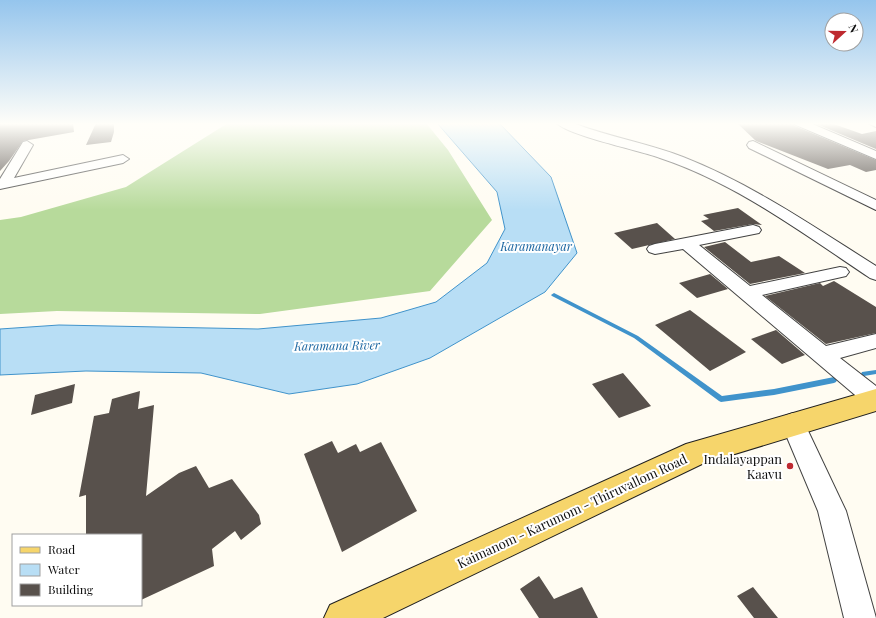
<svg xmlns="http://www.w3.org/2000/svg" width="876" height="618" font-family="'Playfair Display',serif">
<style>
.forest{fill:#b7da9b}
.water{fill:#b8def5;stroke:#4093cb}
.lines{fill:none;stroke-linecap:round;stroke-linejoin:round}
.stream{fill:#4093cb;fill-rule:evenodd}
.building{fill:#58514c}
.minor-casing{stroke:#424242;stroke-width:2}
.major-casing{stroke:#202020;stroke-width:2}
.minor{fill:#fff;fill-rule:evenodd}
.major{fill:#f6d56b;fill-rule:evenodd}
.poi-dot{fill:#be292f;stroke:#fff;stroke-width:1.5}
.labels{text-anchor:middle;stroke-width:4;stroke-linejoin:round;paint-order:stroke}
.water-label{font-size:12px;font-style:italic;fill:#1a65a0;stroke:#fff}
.near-poi-label{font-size:13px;fill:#0f0f0f;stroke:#fff;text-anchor:end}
.near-street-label{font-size:13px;fill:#0f0f0f;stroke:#fff}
</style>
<rect width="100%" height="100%" fill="#fffcf2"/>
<path class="forest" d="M228,123H426L448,150L492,220L430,291L260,314L57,311L0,314V220L21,217L126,187Z"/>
<path class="water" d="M437,123H499L551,177L577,253L545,292L430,358L357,384L289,394L201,373L86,371L0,375V329L59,325L258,329L381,318L436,302L487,263L505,229L497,192Z"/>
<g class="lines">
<path class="stream" d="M554,293L638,336L722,396L774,389L834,377L836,378L837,380L836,382L834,383L774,395L721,402L719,401L634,338L552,296L551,295Z
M876,370V374L864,376H862L861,374L862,372Z"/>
</g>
<path class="building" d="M0,123H73L74,132L23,141L9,161L0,171Z
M96,123H114V132L111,142L86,145Z
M737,123H793L795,126L876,160V170L866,172L850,165L828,169L756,141Z
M814,123H831L862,134L876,131V149Z
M738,208L762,225L753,224L714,231L701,221L709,219L703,215Z
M657,223L675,239L632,249L614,233Z
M725,242L751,262L779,256L805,273L750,284L704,247Z
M710,274L728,289L697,298L679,283Z
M834,281L876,307V333L826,344L765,296L820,283L823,286Z
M690,310L746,352L710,371L655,325Z
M776,330L805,355L782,364L751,339Z
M623,373L651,406L619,418L592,384Z
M75,384L72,403L31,415L35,395Z
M140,391L138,409L154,405L146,496L179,473L196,466L209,488L232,479L259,515L261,524L241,540L235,531L212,549L214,566L141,600V535H86V495L79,497L94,416L109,413L112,399Z
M332,441L338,453L356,444L360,452L381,442L417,511L342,552L304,454Z
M539,576L554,599L582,587L598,618H539L520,589Z
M753,587L778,618H754L737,596Z"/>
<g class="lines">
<g class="minor-casing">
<path id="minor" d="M557,123H573C609,137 647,143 683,157C752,184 814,227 876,266V280L870,278C804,234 736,183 660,158C642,151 566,135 557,123Z
M794,123H810L876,151V159L796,125Z
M868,123H876V127Z
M27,141L33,145L14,178L123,155L129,159L123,163L0,189V179L23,142Z
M753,141L876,200V210L749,148L747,145L749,142Z
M753,225L759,227L761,230L759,233L699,245L750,286L840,267L846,268L849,272L846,276L762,295L826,346L876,334V348L840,358L876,386V408L868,406L683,249L655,254L649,252L647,249L649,246L655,244Z
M793,413L801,416L846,511L876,618H844L818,511L781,423L785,416Z"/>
</g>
<g class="major-casing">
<path id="major" d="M876,389V411L702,464L383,618H324L330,605L686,444Z"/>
</g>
<use href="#minor" class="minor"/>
<use href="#major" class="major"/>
</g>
<linearGradient id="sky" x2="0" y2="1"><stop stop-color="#95c5ed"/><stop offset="0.59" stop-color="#fffef9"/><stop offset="1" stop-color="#fffef9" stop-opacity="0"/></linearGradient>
<rect width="876" height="210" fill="url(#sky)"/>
<circle class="poi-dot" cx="790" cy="466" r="4"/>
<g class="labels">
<g class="water-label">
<text x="536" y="251">Karamanayar</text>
<text transform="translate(337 346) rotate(-1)" y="4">Karamana River</text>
</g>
<g class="near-poi-label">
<text x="782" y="464">Indalayappan<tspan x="782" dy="15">Kaavu</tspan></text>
</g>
<g class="near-street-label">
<text transform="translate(572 511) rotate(-25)" y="5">Kaimanom - Karumom - Thiruvallom Road</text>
</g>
</g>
<rect x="12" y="534" width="130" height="72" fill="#ffffff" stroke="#9f9f9f"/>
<rect x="20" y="547" width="20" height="6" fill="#f6d56b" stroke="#9f9f9f"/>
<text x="48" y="554" font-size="12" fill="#0f0f0f">Road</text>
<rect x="20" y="564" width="20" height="12" fill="#b8def5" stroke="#9f9f9f"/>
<text x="48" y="574" font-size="12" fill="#0f0f0f">Water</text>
<rect x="20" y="584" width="20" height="12" fill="#58514c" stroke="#9f9f9f"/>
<text x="48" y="594" font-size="12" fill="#0f0f0f">Building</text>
<g transform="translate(844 32) rotate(69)"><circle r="19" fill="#ffffff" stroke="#9f9f9f"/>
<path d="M0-3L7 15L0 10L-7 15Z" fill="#be292f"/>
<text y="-6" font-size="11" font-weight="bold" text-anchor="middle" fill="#0f0f0f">N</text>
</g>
</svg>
